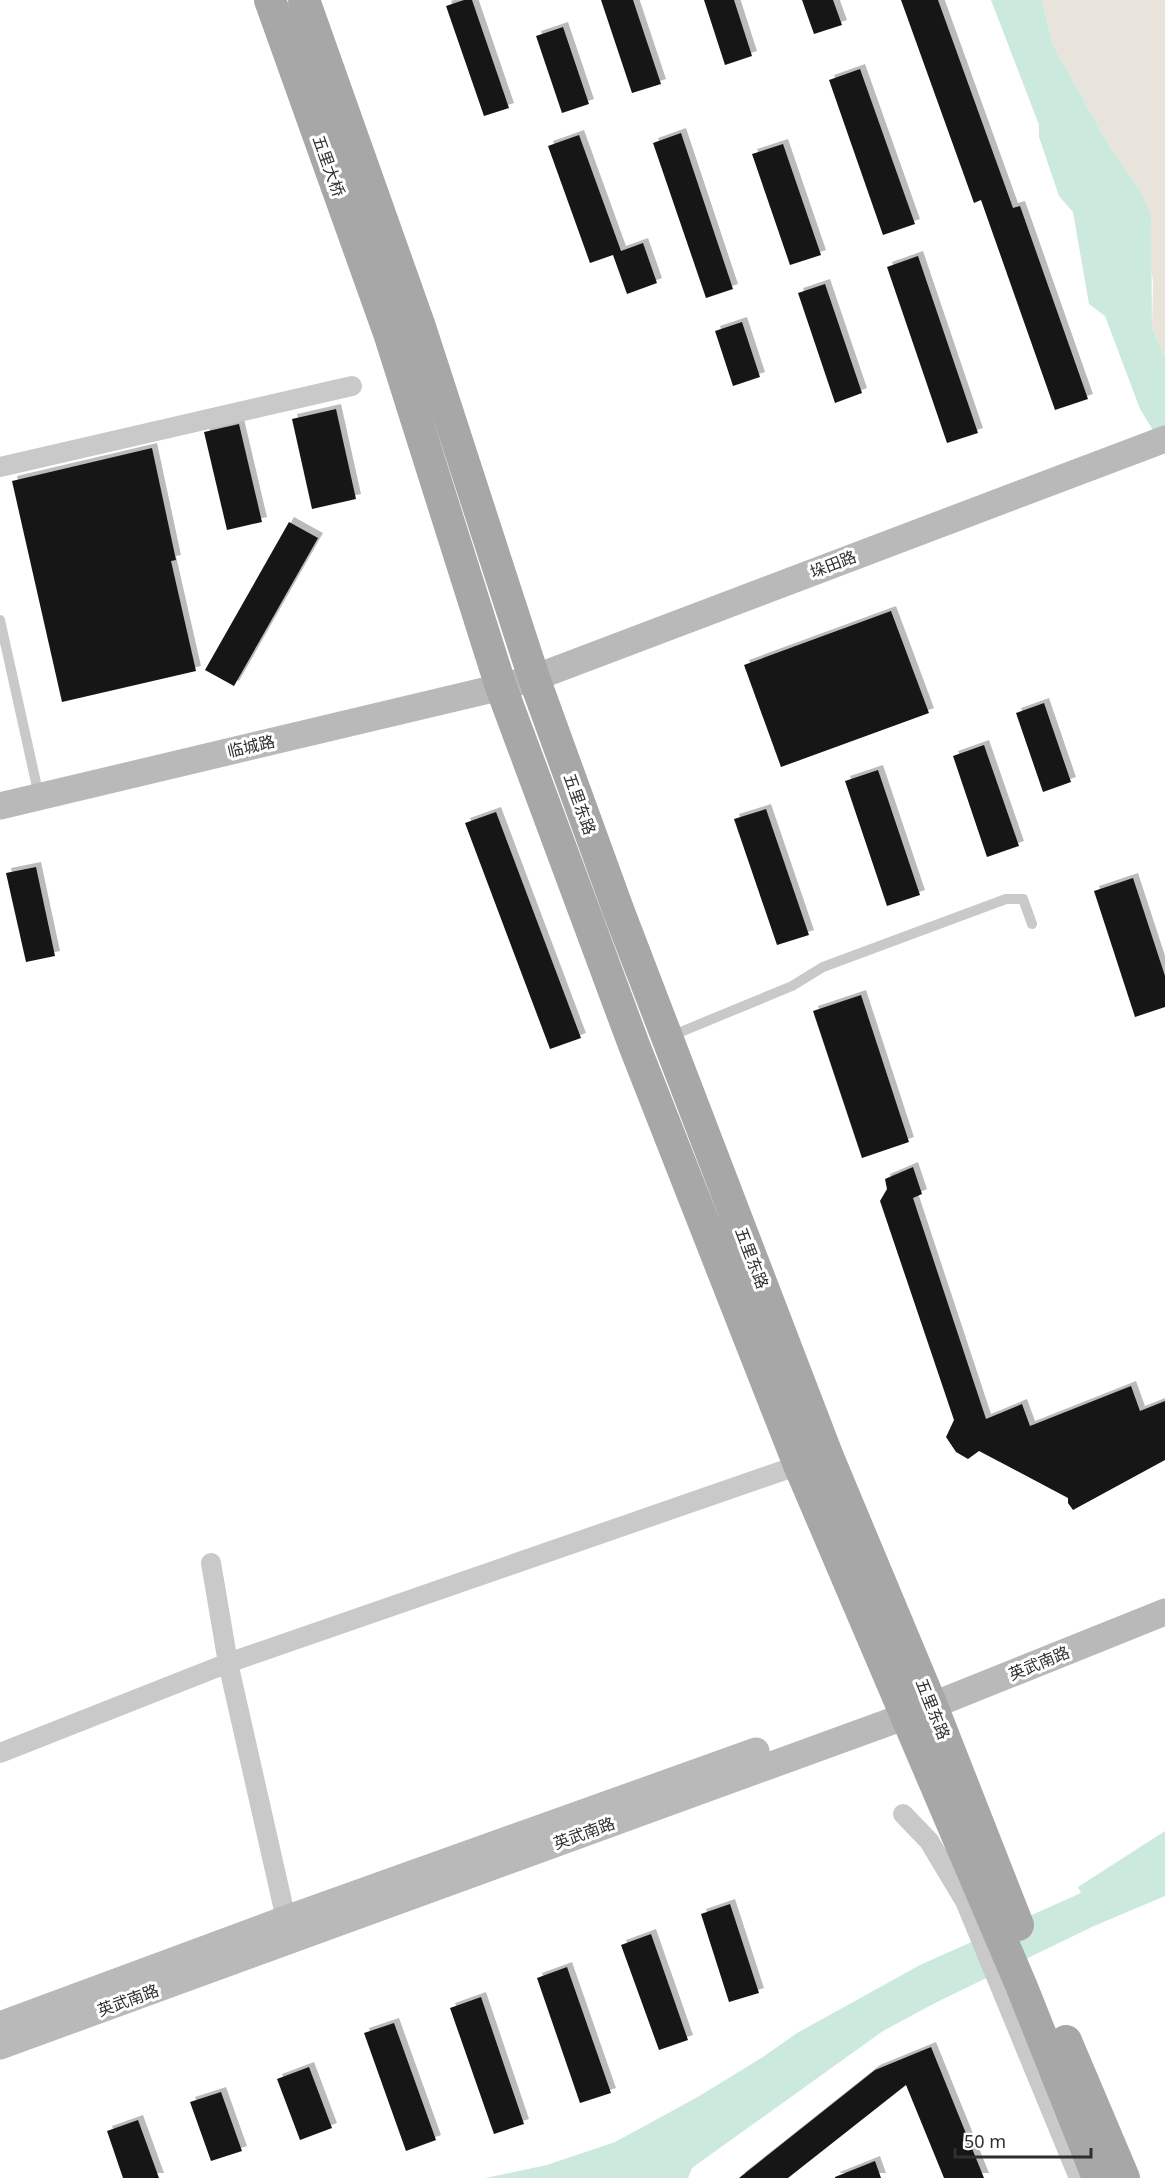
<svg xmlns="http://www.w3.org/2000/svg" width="1165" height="2178" font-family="'Noto Sans','Noto Sans SC',sans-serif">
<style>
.park{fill:#e8e4dc}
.water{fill:#cce9dd}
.building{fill:#161616;filter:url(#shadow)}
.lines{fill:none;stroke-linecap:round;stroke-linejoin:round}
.lane{stroke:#c9c9c9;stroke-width:10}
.street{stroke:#c9c9c9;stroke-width:20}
.secondary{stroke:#b9b9b9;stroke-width:27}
.primary{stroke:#a7a7a7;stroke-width:32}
.labels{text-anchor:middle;stroke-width:6;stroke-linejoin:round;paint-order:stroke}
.street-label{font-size:16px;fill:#2f2f2f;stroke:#fff}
</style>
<defs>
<filter id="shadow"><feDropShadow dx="5" dy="-5" stdDeviation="0" flood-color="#0004"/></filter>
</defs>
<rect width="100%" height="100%" fill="#fff"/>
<path class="park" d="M1042,0H1165V357L1152,328L1153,282L1139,188L1111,149L1053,45Z"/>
<path class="water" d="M991,0H1042L1053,45L1111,149L1139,188L1151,215L1152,328L1165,357V450L1140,409L1105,316L1089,304L1073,212L1059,196L1039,137V125Z
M1165,1831V1896L1094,1926L935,2003L883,2031L692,2168L688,2178H485L547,2165L615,2142L696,2098L763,2057L797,2033L920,1965L1081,1893L1078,1887Z"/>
<path class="building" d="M464,0H472L509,108L484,116L446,6Z
M601,0H633L661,84L632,93Z
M704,0H734L752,56L725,65Z
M802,0H833L842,25L814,34Z
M901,0H938L1013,208L1020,206L1088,399L1055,410L981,200L974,203Z
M563,27L589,104L562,113L536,36Z
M860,69L915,224L883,235L829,80Z
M681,133L733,289L706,298L653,143Z
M579,135L621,251L643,243L657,283L627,294L613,255L590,263L548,146Z
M783,144L821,255L790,265L752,154Z
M918,256L978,433L947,443L887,267Z
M825,284L862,393L835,403L798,293Z
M742,322L760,377L733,386L715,331Z
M336,409L356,499L312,509L292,419Z
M239,424L262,522L227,530L204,432Z
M152,448L176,560L171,561L196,671L62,702L12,481Z
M289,522L318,538L234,686L205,670Z
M891,611L929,713L781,767L744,665Z
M1044,703L1071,782L1043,792L1016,713Z
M984,745L1019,846L987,857L953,756Z
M878,770L920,895L887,906L845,781Z
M766,809L809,935L777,945L734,819Z
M496,812L581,1038L550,1049L465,823Z
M36,867L55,956L26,962L6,873Z
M1133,878L1165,976V1007L1135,1017L1094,891Z
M861,995L909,1142L862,1158L813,1011Z
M913,1167L922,1194L913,1198L986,1419L1022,1404L1030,1426L1131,1386L1140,1411L1165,1401V1460L1073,1510L1068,1503V1498L979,1451L968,1459L956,1452L946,1437L954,1420L880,1201L887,1189L885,1179Z
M730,1904L759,1993L729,2002L701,1914Z
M651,1934L688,2040L659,2050L621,1945Z
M567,1967L611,2093L580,2103L537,1978Z
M481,1997L524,2124L494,2134L450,2008Z
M394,2023L436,2140L406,2151L364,2033Z
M931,2047L984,2178H944L906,2085L788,2178H739L875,2070Z
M309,2067L332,2128L300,2140L277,2079Z
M221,2092L242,2151L211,2161L190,2102Z
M138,2120L159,2178H123L107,2131Z
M875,2161L881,2178H835V2177Z"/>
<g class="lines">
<path class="lane" d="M0,620L39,796
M671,1036L792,986L823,967L1006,899H1023L1032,924"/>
<path class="street" d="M0,467L352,386
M211,1563L228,1663L286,1919
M0,1753L228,1663L799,1465
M903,1814L929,1841L965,1901L1079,2178"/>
<path class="secondary" d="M0,806L501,687L534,678L1165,439
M0,2025L286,1919L756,1751
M0,2046L906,1716L1165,1612"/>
<path class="primary" d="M270,0L389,333L501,687L634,1045L799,1465L1021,1985L1098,2178
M304,0L419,324L534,678L619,912L828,1457L932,1706L1018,1925
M1066,2041L1124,2178"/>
</g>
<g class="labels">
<g class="street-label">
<text transform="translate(329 166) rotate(70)" y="6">五里大桥</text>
<text transform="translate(833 564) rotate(-21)" y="6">垛田路</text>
<text transform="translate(251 746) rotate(-13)" y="6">临城路</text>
<text transform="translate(580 804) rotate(70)" y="6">五里东路</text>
<text transform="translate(752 1258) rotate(69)" y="6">五里东路</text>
<text transform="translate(1039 1663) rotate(-22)" y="6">英武南路</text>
<text transform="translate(933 1709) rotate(68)" y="6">五里东路</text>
<text transform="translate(584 1833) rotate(-20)" y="6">英武南路</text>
<text transform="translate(128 2000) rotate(-20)" y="6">英武南路</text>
</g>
</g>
<path d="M955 2148v9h136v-9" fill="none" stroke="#2f2f2f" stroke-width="3"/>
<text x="964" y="2148" font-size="18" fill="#2f2f2f" stroke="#ffffff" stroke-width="4.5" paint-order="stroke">50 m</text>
</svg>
